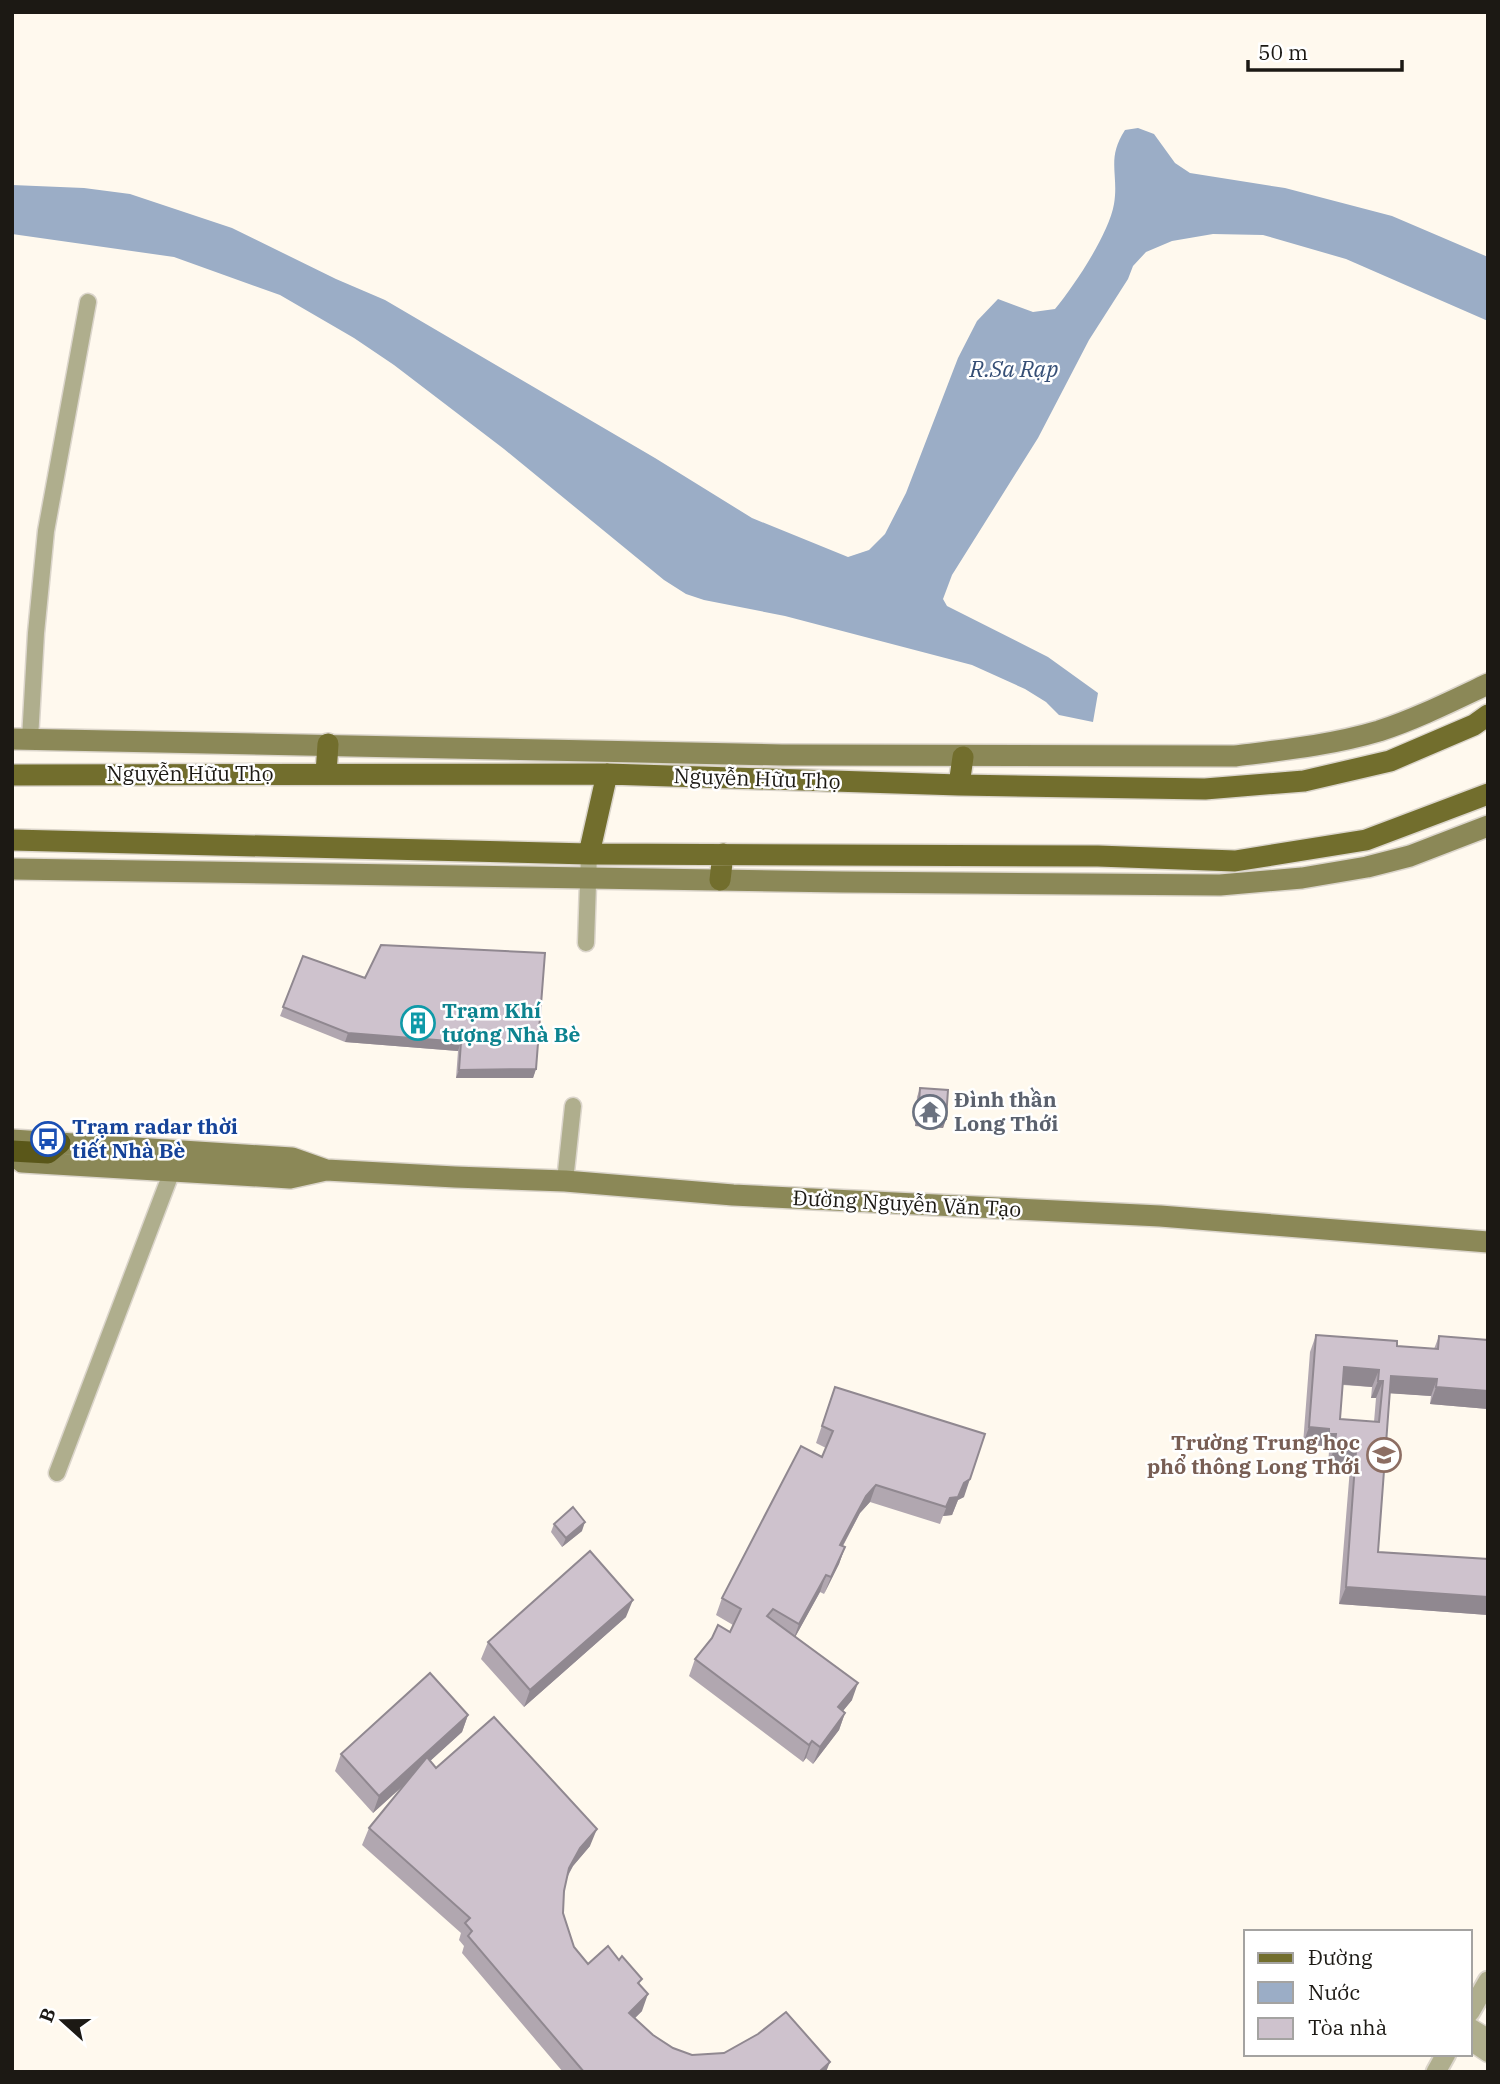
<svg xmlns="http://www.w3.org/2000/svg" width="1500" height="2084" font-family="'IBM Plex Serif',serif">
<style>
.water{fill:#9badc6}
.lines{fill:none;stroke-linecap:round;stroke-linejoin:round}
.minor-casing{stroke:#dbd5cb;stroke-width:19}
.tertiary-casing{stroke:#dbd5cb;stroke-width:23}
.secondary-casing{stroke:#dbd5cb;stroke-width:24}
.primary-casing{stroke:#dbd5cb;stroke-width:24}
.motorway-casing{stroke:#dbd5cb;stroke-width:24}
.minor{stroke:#afae8d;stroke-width:16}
.tertiary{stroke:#afae8d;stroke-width:19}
.secondary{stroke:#8b8857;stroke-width:21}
.primary{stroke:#726e2d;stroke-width:21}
.motorway{stroke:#5a5719;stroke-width:21}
.wall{fill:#b1a7b0;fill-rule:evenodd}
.shaded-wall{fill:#908890}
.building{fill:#cec2cd;stroke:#908890;stroke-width:2;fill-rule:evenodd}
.labels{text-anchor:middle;stroke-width:5;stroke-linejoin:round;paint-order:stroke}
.street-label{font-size:21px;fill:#1c1914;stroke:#fff}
.culture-label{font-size:21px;font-weight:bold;fill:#0d838f;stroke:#fff;text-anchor:start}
.worship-label{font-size:21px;font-weight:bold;fill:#5b616d;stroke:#fff;text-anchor:start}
.transit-label{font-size:21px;font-weight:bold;fill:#164399;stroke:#fff;text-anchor:start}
.education-label{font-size:21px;font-weight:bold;fill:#785e54;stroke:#fff;text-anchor:end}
.water-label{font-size:23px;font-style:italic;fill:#364f76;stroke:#fff}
</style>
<rect width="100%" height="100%" fill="#fff9ee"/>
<path class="water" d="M1138,128L1154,134L1175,163L1190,173L1285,188L1392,216L1488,257V321L1346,259L1263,235L1213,234L1172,241L1146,252L1133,266L1128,279L1089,340L1038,438L952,575L943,599L947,606L1048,657L1098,693L1093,722L1059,715L1046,702L1025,689L972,665L785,616L704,600L686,594L664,580L504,449L394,365L354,338L280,295L174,257L12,234V185L84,188L130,194L232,228L336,279L385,300L655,458L752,518L848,557L869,550L885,534L906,493L958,358L977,321L998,299L1033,312L1055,309C1074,286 1109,234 1114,204C1119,174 1106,159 1125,130Z"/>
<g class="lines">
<g class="minor-casing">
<path id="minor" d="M30,739L36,633L46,531L88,302
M586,943L589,854
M565,1181L573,1106
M57,1473L172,1171
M1470,2026L1488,2037
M1470,2042L1488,2054"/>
</g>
<g class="tertiary-casing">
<path id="tertiary" d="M1470,2012L1488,1981
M1436,2072L1446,2054"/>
</g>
<g class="secondary-casing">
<path id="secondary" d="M12,739L782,755L1235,756C1283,750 1332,745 1379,731C1416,719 1452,701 1488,684
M12,869L842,882L1220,885L1302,878L1367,867L1410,856L1488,826
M12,1140L292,1158L326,1170L455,1177L565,1181L733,1195L1160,1216L1488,1242
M22,1162L290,1178L326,1170"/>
</g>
<g class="primary-casing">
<path id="primary" d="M326,774L328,744
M12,775L607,774L959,785L1205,789L1304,781L1390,761L1474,725L1488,715
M959,785L963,757
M12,840L589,854L1098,856L1235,861L1366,840L1488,794
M589,854L607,774
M720,880L723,854"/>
</g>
<g class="motorway-casing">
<path id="motorway" d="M12,1151L48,1153L60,1143"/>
</g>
<use href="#minor" class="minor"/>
<use href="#tertiary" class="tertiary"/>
<use href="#secondary" class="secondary"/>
<use href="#primary" class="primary"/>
<use href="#motorway" class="motorway"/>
</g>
<path class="wall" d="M303,956L536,1069L533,1078H456L458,1051L345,1042L280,1016Z
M920,1088L946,1119L943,1128L915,1126L917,1097Z
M1316,1335L1397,1346L1434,1349L1439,1336L1488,1340V1409L1430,1404L1431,1396L1390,1393L1378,1552L1488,1559V1615L1339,1604L1350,1468L1328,1466L1329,1451H1323V1446L1303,1444L1310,1352ZM1343,1385L1372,1387L1371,1398H1376L1374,1422L1340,1419Z
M835,1387L964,1497L958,1500L952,1515L943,1516L940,1524L870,1502L860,1513L843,1546L845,1547L839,1564L824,1594L820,1592L795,1637L852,1700L843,1711L845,1713L839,1730L813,1764L806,1758L803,1762L689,1676L695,1659L730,1632L733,1625L716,1615L722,1598L822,1457L826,1448L816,1443Z
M554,1524L582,1531L562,1547L551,1532Z
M626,1617L524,1707L481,1659L488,1642Z
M468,1715L462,1732L430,1761L436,1768L590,1846L573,1866L567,1878L564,1891L563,1913L574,1947L588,1964L619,1960L640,1984L642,2011L635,2018L653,2035L673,2048L692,2055L826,2072H563L462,1953L464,1946L459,1940L461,1933L362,1845L369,1828L404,1785L373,1813L335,1771L341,1754Z"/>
<path class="shaded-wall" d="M348,1033L461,1042L458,1051L345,1042Z
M536,1069L533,1078H456L459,1070Z
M918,1117L946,1119L943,1128L915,1126Z
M1344,1367L1379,1370L1372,1387L1338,1384Z
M1391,1376L1437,1379L1431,1396L1385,1393Z
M1378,1381H1383L1376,1398H1371Z
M1436,1387L1488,1391V1409L1430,1404Z
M1309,1427L1329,1429L1323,1446L1303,1444Z
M1329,1434H1336L1329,1451H1323Z
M1334,1449L1356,1451L1350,1468L1328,1466Z
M970,1479L964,1497L958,1500L952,1515L943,1516L950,1498L964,1483Z
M876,1485L870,1502L860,1513L834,1562L840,1545L866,1496Z
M585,1522L582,1531L562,1547L566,1538Z
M845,1547L839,1564L824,1594L831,1577Z
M826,1575L820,1592L793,1641L799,1624Z
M1346,1587L1488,1597V1615L1339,1604Z
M633,1600L626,1617L524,1707L530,1690Z
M858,1683L852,1700L832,1724L838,1707Z
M845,1713L839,1730L813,1764L820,1747Z
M468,1715L462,1732L373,1813L379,1796Z
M812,1741L806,1758L803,1762L809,1745Z
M597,1829L590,1846L573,1866L562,1885L569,1868L580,1848Z
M648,1994L642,2011L623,2030L629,2013Z
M830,2062L826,2072H819Z"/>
<path class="building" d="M381,945L545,953L536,1069L459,1070L461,1042L348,1033L283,1007L303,956L365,978Z
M920,1088L948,1090L946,1119L918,1117Z
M1316,1335L1397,1341V1346L1438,1349L1439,1336L1488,1340V1391L1436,1387L1437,1379L1391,1376L1378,1552L1488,1559V1597L1346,1587L1356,1451L1334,1449L1336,1434H1329V1429L1309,1427ZM1344,1367L1379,1370L1378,1381H1383L1379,1422L1340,1419Z
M835,1387L985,1434L970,1479L964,1483L958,1497L950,1498L946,1507L876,1485L866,1496L840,1545L845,1547L831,1577L826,1575L799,1624L773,1609L767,1616L858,1683L838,1707L845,1713L820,1747L812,1741L809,1745L695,1659L712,1638L718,1625L730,1632L741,1609L722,1598L801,1446L822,1457L833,1431L822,1426Z
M573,1507L585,1522L566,1538L554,1524Z
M590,1551L633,1600L530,1690L488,1642Z
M430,1673L468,1715L379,1796L341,1754Z
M494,1717L597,1829L580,1848L569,1868L564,1891L563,1913L574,1947L588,1964L608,1946L619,1960L622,1956L642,1979L638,1983L648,1994L629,2013L653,2035L673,2048L692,2055L724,2053L758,2034L786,2012L830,2062L819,2072H584L468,1936L472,1931L465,1923L470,1918L369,1828L427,1757L436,1768Z"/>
<defs>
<g id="building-ring" transform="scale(1.75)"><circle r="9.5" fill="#fff" stroke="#0f9aa8" stroke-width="1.5"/><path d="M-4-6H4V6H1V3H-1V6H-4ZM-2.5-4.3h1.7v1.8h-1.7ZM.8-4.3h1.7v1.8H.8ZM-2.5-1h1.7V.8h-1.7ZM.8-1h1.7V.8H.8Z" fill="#0f9aa8"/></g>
<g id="temple-ring" transform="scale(1.75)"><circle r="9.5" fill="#fff" stroke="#6b7280" stroke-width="1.5"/><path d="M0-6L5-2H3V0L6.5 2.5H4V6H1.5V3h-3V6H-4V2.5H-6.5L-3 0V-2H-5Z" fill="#6b7280"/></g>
<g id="bus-ring" transform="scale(1.75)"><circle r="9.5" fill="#fff" stroke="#1a4fb4" stroke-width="1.5"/><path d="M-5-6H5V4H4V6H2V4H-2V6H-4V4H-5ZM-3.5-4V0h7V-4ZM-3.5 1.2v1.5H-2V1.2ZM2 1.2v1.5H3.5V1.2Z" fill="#1a4fb4"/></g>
<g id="school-ring" transform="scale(1.75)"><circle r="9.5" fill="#fff" stroke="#8d6e63" stroke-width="1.5"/><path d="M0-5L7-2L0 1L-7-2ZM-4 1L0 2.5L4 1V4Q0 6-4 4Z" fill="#8d6e63"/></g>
</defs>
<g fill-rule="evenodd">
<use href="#building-ring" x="418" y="1023"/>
<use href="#temple-ring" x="930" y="1112"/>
<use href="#bus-ring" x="48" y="1139"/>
<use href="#school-ring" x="1384" y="1455"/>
</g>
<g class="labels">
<g class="street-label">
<text x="190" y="781">Nguyễn Hữu Thọ</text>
<text transform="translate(757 779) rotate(2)" y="7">Nguyễn Hữu Thọ</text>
<text transform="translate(907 1204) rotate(3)" y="7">Đường Nguyễn Văn Tạo</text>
</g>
<g class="culture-label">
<text x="442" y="1018">Trạm Khí<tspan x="442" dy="24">tượng Nhà Bè</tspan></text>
</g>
<g class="worship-label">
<text x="954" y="1107">Đình thần<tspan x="954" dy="24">Long Thới</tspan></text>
</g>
<g class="transit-label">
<text x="72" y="1134">Trạm radar thời<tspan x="72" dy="24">tiết Nhà Bè</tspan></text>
</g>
<g class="education-label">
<text x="1360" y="1450">Trường Trung học<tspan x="1360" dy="24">phổ thông Long Thới</tspan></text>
</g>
<g class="water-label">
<text x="1014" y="377">R.Sa Rạp</text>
</g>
</g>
<rect width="1500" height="2084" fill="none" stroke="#1c1914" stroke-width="28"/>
<rect x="1244" y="1930" width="228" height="126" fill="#ffffff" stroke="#a4a3a1" stroke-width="2"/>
<rect x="1258" y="1953" width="35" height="10" fill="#726e2d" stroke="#a4a3a1" stroke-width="2"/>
<text x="1308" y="1965" font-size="21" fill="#1c1914">Đường</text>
<rect x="1258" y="1982" width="35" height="21" fill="#9badc6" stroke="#a4a3a1" stroke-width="2"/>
<text x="1308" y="2000" font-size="21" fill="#1c1914">Nước</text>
<rect x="1258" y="2018" width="35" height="21" fill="#cec2cd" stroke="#a4a3a1" stroke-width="2"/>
<text x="1308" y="2035" font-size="21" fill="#1c1914">Tòa nhà</text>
<g transform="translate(63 2021) rotate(291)" stroke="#ffffff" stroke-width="5" paint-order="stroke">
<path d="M0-5L12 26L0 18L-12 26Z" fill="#1c1914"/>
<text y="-10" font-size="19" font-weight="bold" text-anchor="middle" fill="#1c1914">B</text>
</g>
<path d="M1248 60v10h154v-10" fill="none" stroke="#1c1914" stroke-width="3.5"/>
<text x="1258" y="60" font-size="21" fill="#1c1914" stroke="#ffffff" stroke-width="5" paint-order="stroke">50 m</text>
</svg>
